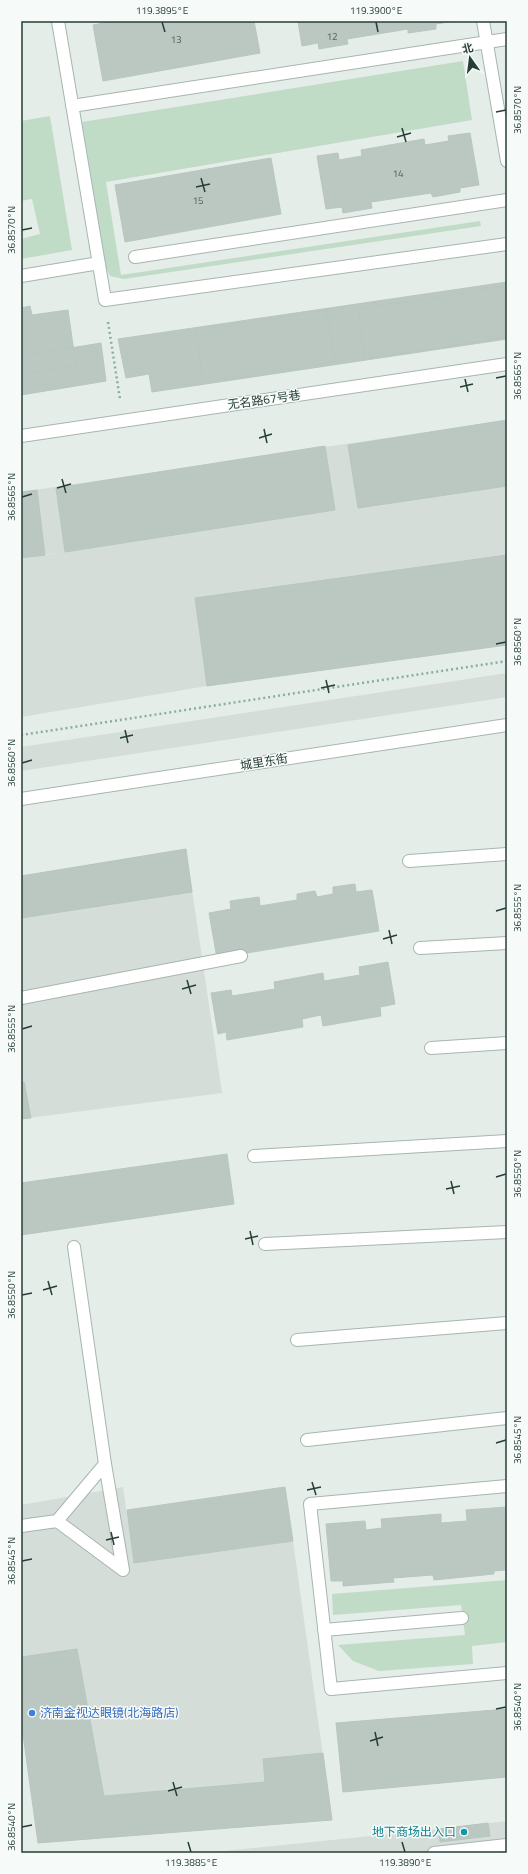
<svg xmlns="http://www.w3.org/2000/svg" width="528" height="1874" font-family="'Titillium Web','Noto Sans SC',sans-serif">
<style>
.built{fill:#d4ddd8}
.green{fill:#c0dcc7}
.building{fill:#bbc8c2;stroke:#b8c6c0}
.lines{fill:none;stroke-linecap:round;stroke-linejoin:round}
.service-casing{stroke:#a8b5b0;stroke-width:14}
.minor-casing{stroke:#a8b5b0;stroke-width:14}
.tertiary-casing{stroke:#a8b5b0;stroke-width:14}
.secondary-casing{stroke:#a5b8b1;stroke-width:14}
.path{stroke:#88aea1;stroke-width:2.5;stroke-dasharray:2 3;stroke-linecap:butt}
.service{stroke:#fff;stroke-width:12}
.minor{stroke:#fff;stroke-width:12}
.tertiary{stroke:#fff;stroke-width:12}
.secondary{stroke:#fff;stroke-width:12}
.ticks{fill:none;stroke:#263e37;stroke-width:1.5}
.shop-dot{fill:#3f7fe0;stroke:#f6faf8;stroke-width:1.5}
.culture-dot{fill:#0f9aa8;stroke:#f6faf8;stroke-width:1.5}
.labels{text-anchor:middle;stroke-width:3;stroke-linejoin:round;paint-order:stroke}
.number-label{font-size:10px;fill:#4b605a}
.street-label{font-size:12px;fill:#263e37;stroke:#f6faf8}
.shop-label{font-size:12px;fill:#366cbe;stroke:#f6faf8;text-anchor:start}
.culture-label{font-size:12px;fill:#0d838f;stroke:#f6faf8;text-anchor:end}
.neatline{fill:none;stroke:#263e37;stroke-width:1.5}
.ticks-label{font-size:10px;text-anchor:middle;fill:#263e37}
</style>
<rect width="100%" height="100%" fill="#e5ede9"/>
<path class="built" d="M507,420V645L207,686L21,717V559L62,552L21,558V492Z
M507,673V697L21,771V747Z
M186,849L222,1093L21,1119V876Z
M123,1487L134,1563L293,1541L332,1820L38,1843L21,1720V1505Z
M507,1821V1853H206L439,1829Z"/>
<path class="green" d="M463,61L472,120L106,182L121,275L480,221L481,226L124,279L110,276L106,268L82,122Z
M50,116L72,250L21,259V239L40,234L32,199L21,201V121Z
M507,1580V1642L472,1646L473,1664L379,1671L353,1661L338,1645L465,1635L461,1605L333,1615L332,1594Z"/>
<path class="building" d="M114,21H254L260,53L103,81L93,25Z
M298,21H454L436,24V29L408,33V29L347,39L348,44L319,49L318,43L302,46Z
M470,133L479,185L460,188V192L433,197L431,193L371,202L372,208L343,213L342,207L326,209L317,156L338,153L339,160L362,156L361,150L424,139L425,145L449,141L448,136Z
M271,158L281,214L125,242L115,185Z
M507,282V339L152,392L149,374L126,378L118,339Z
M507,286V337L365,359L358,309Z
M30,306L32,315L68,310L76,366L21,374V308Z
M327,310L335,362L203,381L196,330Z
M101,343L106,381L21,395V356Z
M507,420V486L358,508L348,445Z
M325,446L335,510L65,552L56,488Z
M37,490L45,555L21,558V492Z
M507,555V645L207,686L195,598Z
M186,849L192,892L21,918V876Z
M355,884L356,892L372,890L379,931L217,958L209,913L231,909L230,901L259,897L260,906L297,900V894L315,891L317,897L333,894V887Z
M388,962L395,1004L380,1007L381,1016L323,1026L321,1015L302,1019L303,1027L227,1040L226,1032L218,1034L211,993L231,990L232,996L275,989L274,982L323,973L324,981L360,975L359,967Z
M24,1082L31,1118L21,1119V1083Z
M227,1154L234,1204L21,1235V1183Z
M285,1487L293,1541L134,1563L127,1510Z
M507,1507V1570L494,1571V1574L434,1580L433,1575L393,1578L394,1582L343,1586V1581H331L326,1524L365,1521L366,1530L382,1528L381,1519L441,1514V1523L467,1521L466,1510Z
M77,1649L104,1796L265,1782L263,1759L323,1753L332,1820L38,1843L21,1720V1657Z
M507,1709V1777L343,1792L336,1723Z
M488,1823L490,1836L440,1842L439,1829Z"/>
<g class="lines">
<g class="service-casing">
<path id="service" d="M58,21L105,300L507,244
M483,21L507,161
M72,106L507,39
M135,257L507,200
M21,276L99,263
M409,861L507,854
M420,948L507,943
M21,998L241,956
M431,1048L507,1043
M254,1156L507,1141
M265,1244L507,1232
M74,1247L105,1464L123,1570L57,1521L105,1464
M297,1340L507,1323
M307,1440L507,1418
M507,1486L310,1504L331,1689L507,1673
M21,1526L57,1521
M324,1630L462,1618"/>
</g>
<g class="minor-casing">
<path id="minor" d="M21,436L507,364"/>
</g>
<g class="tertiary-casing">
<path id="tertiary" d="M21,799L507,725"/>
</g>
<g class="secondary-casing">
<path id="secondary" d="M434,1853L507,1845"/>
</g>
<path class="path" d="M108,322L120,399
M21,735L507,661"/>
<use href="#service" class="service"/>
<use href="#minor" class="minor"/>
<use href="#tertiary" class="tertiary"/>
<use href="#secondary" class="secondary"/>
</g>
<path class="ticks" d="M162,22L165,32M376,22L378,32M496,112L506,110M402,128L406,142M397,137L411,133M201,178L205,192M196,187L210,184M22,230L32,228M496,378L506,376M465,379L468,392M460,387L473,384M264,429L267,443M259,438L272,434M62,479L66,493M57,488L71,484M22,497L32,494M496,644L506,642M326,680L329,693M321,688L335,685M125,730L128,743M120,738L133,735M22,763L32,760M496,911L506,908M389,930L392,944M383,939L397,935M187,980L191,994M182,989L196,985M22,1029L32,1026M496,1177L506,1174M451,1181L454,1194M446,1189L460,1186M250,1231L253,1245M245,1239L258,1236M48,1281L52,1295M43,1290L57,1286M22,1295L32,1293M496,1443L506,1440M312,1482L316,1495M307,1490L321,1487M111,1532L114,1545M106,1540L119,1537M22,1561L32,1559M496,1709L506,1707M375,1732L378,1746M370,1741L383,1737M173,1782L177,1796M168,1791L182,1787M22,1827L32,1825M188,1842L191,1852M402,1842L405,1852"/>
<circle class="shop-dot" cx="32" cy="1713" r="4"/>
<circle class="culture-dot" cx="464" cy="1832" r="4"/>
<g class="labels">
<g class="number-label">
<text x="332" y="40">12</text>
<text x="176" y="43">13</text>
<text x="398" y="177">14</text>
<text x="198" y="204">15</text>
</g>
<g class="street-label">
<text transform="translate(264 400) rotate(-8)" y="4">无名路67号巷</text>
<text transform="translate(264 762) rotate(-9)" y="4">城里东街</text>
</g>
<g class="shop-label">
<text x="40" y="1717">济南金视达眼镜(北海路店)</text>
</g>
<g class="culture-label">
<text x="456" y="1836">地下商场出入口</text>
</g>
</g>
<rect width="528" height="1874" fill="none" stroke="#f6faf8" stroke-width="44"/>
<g transform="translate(470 58) rotate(346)" stroke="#f6faf8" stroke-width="3" paint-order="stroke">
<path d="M0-3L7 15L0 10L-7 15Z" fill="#263e37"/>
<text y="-6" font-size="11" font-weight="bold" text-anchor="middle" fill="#263e37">北</text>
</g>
<rect x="22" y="22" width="484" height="1830" class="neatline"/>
<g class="ticks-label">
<text x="162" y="14">119.3895°E</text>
<text x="376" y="14">119.3900°E</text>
<text transform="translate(517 110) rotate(-90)" y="4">36.8570°N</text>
<text transform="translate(11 230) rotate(-90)" y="4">36.8570°N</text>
<text transform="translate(517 376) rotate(-90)" y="4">36.8565°N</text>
<text transform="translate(11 497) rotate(-90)" y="4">36.8565°N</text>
<text transform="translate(517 642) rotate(-90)" y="4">36.8560°N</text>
<text transform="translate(11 763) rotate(-90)" y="4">36.8560°N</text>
<text transform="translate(517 908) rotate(-90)" y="4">36.8555°N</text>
<text transform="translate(11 1029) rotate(-90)" y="4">36.8555°N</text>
<text transform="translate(517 1174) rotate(-90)" y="4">36.8550°N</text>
<text transform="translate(11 1295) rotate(-90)" y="4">36.8550°N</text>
<text transform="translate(517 1440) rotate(-90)" y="4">36.8545°N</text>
<text transform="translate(11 1561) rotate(-90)" y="4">36.8545°N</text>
<text transform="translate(517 1707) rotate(-90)" y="4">36.8540°N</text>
<text transform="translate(11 1827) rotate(-90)" y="4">36.8540°N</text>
<text x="191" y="1866">119.3885°E</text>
<text x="405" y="1866">119.3890°E</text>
</g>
</svg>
